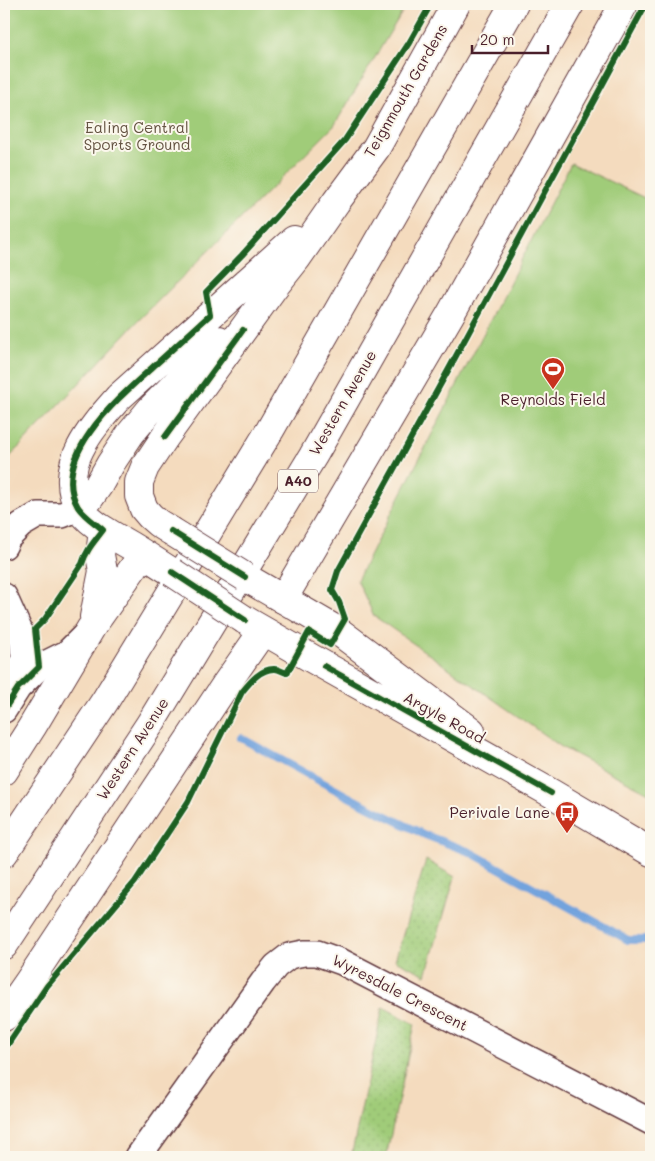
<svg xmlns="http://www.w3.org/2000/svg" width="655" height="1161" font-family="Mali,sans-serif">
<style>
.grass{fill:url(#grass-dots);stroke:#757652}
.green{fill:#a0cc79;stroke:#757652}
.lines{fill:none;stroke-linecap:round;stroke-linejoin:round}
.stream{stroke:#72a3dd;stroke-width:8}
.minor-casing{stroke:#643b41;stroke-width:28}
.secondary-casing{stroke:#643b41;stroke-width:30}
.trunk-casing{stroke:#643b41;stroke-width:30}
.minor{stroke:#fff;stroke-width:25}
.secondary{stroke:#fff;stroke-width:28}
.trunk{stroke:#fff;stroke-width:28}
.secondary-bridge-casing{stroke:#643b41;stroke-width:30;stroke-linecap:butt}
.secondary-bridge{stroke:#fff;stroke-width:28}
.cycleway-casing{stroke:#fbf7ec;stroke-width:9}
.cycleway{stroke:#1b5e20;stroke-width:6}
.labels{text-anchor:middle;stroke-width:4;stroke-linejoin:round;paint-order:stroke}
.shield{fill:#fbf7ec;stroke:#7f6065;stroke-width:1}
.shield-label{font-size:14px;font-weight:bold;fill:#4a1f2b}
.street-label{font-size:15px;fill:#4a1f2b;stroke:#fbf7ec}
.park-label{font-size:15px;fill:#645342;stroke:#fbf7ec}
.poi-label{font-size:15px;fill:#4a1f2b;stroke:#fbf7ec}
</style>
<defs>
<pattern id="grass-dots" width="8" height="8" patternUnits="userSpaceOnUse" patternTransform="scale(1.25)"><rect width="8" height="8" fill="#a0cc79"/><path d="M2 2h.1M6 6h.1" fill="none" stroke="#8baf69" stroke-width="1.8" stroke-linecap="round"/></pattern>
</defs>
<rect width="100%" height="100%" fill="#fbf7ec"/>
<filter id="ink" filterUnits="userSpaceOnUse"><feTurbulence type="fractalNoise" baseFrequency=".02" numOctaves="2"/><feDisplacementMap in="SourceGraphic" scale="10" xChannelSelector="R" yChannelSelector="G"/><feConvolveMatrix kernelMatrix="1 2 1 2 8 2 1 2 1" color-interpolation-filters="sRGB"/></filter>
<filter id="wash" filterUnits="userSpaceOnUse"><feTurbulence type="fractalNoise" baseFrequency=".0096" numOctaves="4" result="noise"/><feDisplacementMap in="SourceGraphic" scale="20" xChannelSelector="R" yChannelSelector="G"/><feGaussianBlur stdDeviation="1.12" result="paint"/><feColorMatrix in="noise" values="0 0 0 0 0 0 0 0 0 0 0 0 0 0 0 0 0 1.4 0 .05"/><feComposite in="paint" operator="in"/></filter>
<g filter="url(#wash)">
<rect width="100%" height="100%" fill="#f4dbbe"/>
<path class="grass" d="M426,860L455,877L426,975L395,960Z
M383,1007L415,1024L386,1157H351Z"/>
<path class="green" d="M4,4H407L334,126L136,323L4,463Z
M571,163L651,201V794L563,748L374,616L357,580Z"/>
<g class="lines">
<path class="stream" d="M241,738L351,798L425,835L470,852L628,940H651"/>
</g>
</g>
<g filter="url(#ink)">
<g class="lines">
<g class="minor-casing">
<path id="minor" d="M4,546L8,538L21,525L38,515H62L79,508
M4,596L22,636L24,657L18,688
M4,710L18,688L39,667L67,653L83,637
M138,1157L263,982L276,966L289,956L304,953H317L342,962L651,1122"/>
</g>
<g class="secondary-casing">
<path id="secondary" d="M79,508L89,499L98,486L111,463L131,433L151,409L219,340
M171,531L158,523L150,516L144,509L139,496V482L145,467L165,437L274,287L297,258L336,202L376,148L456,4
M172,572C156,562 140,551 124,542C117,538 110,534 104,530C95,525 84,516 79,507C68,490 71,466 80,449C90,429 105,413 119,397L294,240
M245,577L338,631L471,731
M245,620L311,658L551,793L651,852"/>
</g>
<g class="trunk-casing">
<path id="trunk" d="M283,599L450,315L624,4
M94,617L103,571L100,555L103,530
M4,771L32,727L91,628L143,554
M4,853L105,701L270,430L514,4
M4,945L150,724L313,456L570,4
M4,1017L29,981L226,684L263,631"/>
</g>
<use href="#minor" class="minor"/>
<use href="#secondary" class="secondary"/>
<use href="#trunk" class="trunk"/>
<g class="secondary-bridge-casing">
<path id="secondary-bridge" d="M171,531L245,577
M172,572L245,620"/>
</g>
<use href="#secondary-bridge" class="secondary-bridge"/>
<g class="cycleway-casing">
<path id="cycleway" d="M165,437L243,330
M171,531L245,577
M172,572L245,620
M324,666L551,793
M4,710L18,688L39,667L35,629L45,619L82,564C86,550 95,541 103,530C95,523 84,516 78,507C48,456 123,394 156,364C174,348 192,331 210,315L206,292L242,255L345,140L409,43L431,4
M4,1050L47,986L135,882L188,802L242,692C250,682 261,668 275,669C279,669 283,672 287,673L309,632L330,645L345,619L339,602L332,590L338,571L450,367L646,4"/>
</g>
<use href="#cycleway" class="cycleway"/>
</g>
</g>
<defs>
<g id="stadium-pin" transform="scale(1.25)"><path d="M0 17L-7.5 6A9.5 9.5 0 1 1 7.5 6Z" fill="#c8321e" stroke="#fbf7ec"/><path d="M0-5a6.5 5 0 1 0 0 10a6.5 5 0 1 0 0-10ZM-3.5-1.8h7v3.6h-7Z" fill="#fff"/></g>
<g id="bus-pin" transform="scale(1.25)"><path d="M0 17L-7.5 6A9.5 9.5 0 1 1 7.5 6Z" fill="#c8321e" stroke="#fbf7ec"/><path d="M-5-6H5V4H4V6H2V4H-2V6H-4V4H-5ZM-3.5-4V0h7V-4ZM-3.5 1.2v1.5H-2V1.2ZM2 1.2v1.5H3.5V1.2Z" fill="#fff"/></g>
</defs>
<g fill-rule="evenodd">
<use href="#stadium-pin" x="553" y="369"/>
<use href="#bus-pin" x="567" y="813"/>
</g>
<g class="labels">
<rect class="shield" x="278" y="469.5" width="40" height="23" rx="4"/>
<g class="shield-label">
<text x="298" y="486">A40</text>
</g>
<g class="street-label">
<text transform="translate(406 91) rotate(-60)" y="5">Teignmouth Gardens</text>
<text transform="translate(343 403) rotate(-60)" y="5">Western Avenue</text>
<text transform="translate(444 718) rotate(29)" y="5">Argyle Road</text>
<text transform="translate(133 749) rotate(-57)" y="5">Western Avenue</text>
<text transform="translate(400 993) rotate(27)" y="5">Wyresdale Crescent</text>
</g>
<g class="park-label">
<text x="137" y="133">Ealing Central<tspan x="137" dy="17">Sports Ground</tspan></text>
</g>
<g class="poi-label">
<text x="553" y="405">Reynolds Field</text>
<text x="550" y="818" text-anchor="end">Perivale Lane</text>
</g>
</g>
<rect width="655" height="1161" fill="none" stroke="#fbf7ec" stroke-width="20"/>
<path d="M472 45v8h76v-8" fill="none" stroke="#4a1f2b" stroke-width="2.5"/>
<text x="480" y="45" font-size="15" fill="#4a1f2b" stroke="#fbf7ec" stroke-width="4" paint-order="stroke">20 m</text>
</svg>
